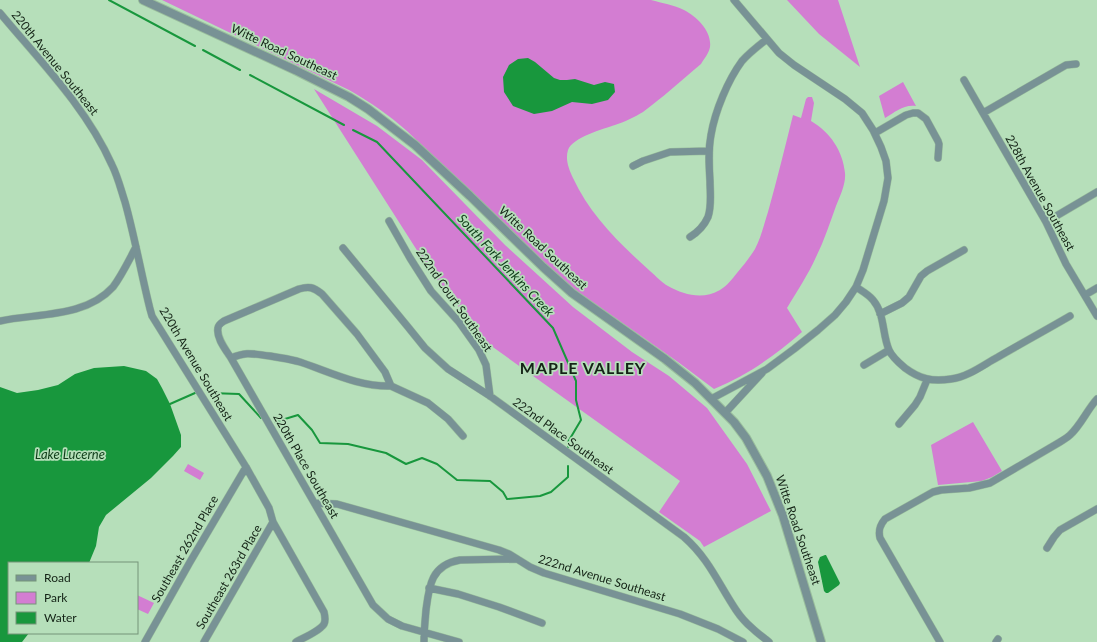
<svg xmlns="http://www.w3.org/2000/svg" width="1097" height="642" font-family="Lato,sans-serif">
<style>
.green{fill:#d37dd2}
.water{fill:#18973d}
.lines{fill:none;stroke-linecap:round;stroke-linejoin:round}
.stream{stroke:#18973d;stroke-width:2}
.minor-casing{stroke:#99bd9c;stroke-width:8}
.tertiary-casing{stroke:#99bd9c;stroke-width:10}
.minor{stroke:#789295;stroke-width:7}
.tertiary{stroke:#789295;stroke-width:8}
.labels{text-anchor:middle;stroke-width:3.5;stroke-linejoin:round;paint-order:stroke}
.street-label{font-size:12px;fill:#142316;stroke:#b6dfba}
.water-label{font-size:13px;font-style:italic;fill:#0f3d19;stroke:#b6dfba}
.district-label{font-size:16px;font-weight:bold;letter-spacing:1px;fill:#142316;stroke:#b6dfba}
</style>
<rect width="100%" height="100%" fill="#b6dfba"/>
<path class="green" d="M162,0H651C662,3 674,5 684,10C697,17 712,31 710,47C709,53 704,59 701,64C682,80 662,98 643,112C635,117 624,122 615,125C603,129 573,137 568,150C565,160 569,169 573,178C590,215 620,244 650,271C656,276 662,283 668,286C684,295 703,300 720,290C727,286 732,279 737,273C743,266 750,257 755,249C761,238 764,224 768,212C777,180 785,147 793,115L801,118L806,99L808,97H812L814,103L811,121C830,132 843,151 845,173C846,184 840,196 836,206C830,223 824,241 816,257C808,275 797,291 787,308L802,332C774,356 748,375 714,389L678,362L574,289L547,266L407,131C389,115 370,102 349,90Z
M787,0H838L860,67L819,34Z
M903,82L916,106C904,104 895,112 885,118L879,96Z
M314,89L377,126L422,160L505,245L573,307L632,352L669,376L707,408L747,464L771,511L704,547L700,541L659,512L680,481L490,345L445,290L427,266Z
M973,422L1002,471L992,477L982,481L938,485L931,445Z
M188,464L204,473L200,480L184,471Z
M137,595L154,603L148,614L137,609Z"/>
<path class="water" d="M528,58L535,62L554,78L560,80H567L575,79L594,85L605,82L614,84L615,92L608,100L592,104L572,102L552,111L534,114L513,106L504,92L503,77L509,65L518,59Z
M124,366L146,371L157,379L162,388L170,404L181,435V447L173,456L151,478L106,515L99,527L96,546L89,563H9V633H29L22,642H0V387L17,393L38,390L58,385L75,374L94,368Z
M825,555H826L840,583L839,585L828,593H826L824,591L818,562L820,557Z"/>
<g class="lines">
<path class="stream" d="M109,0L195,46
M203,50L240,70
M250,75L344,125
M353,130L377,142L553,328L576,381V400L581,420L568,442V447
M210,393L239,394L261,418
M170,404L195,393
M275,422L298,415L312,430L320,443L348,444L386,453L406,464L422,458L437,464L457,480L490,481L503,492L507,499L540,496L551,492L568,477V466"/>
<g class="minor-casing">
<path id="minor" d="M0,13C40,61 86,107 112,165C118,177 121,190 125,202C135,238 141,273 150,309L152,316L246,467L269,508L273,522L324,612C325,616 326,620 324,624C320,631 303,638 296,642
M964,80L983,113L1046,222L1066,264L1097,316
M983,113L1066,65L1076,64
M875,133L906,115L913,113H918L926,119L938,141L939,144L938,158
M633,166L643,161L670,152L709,151
M389,221L410,258L431,291L459,322L479,350L486,365L490,396
M1046,222L1097,192
M690,237C698,232 704,226 708,217C712,206 710,192 710,181C709,165 708,150 711,135C715,111 728,80 742,61C749,53 758,46 767,39
M343,248L408,327L425,348L448,369L490,396L684,537C709,559 718,583 736,610C740,616 746,623 752,628C757,633 763,637 769,642
M856,287C862,291 869,295 873,300C885,314 882,334 889,350C892,357 899,363 905,368C920,379 932,382 951,379C968,377 983,365 998,357C1022,343 1046,330 1070,316
M1085,295L1097,288
M880,314L902,303L909,297L921,276L927,271L964,250
M0,321C37,313 85,318 113,287C122,275 129,260 136,247
M231,358C247,351 253,354 270,356C280,358 290,359 300,362C330,372 359,387 391,386
M864,365L889,350
M711,399L767,369L794,349L818,330L835,315L846,302L856,287L863,270L884,201L888,178L886,161L881,147L873,130L862,113L845,99L794,65L779,53L734,0
M725,413L762,373
M899,424L915,405L920,397L927,380
M315,503L337,504L499,550L509,554L530,567L544,573L680,614L718,629L743,642
M1047,548L1054,537L1060,530L1097,509
M429,588L458,594L499,607L542,623
M145,642L190,562L246,467
M204,642L273,522
M424,642C424,631 425,621 426,610C429,586 431,565 460,560L517,559
M459,642L402,626L388,619L373,605L231,358C226,350 216,338 218,328C218,325 221,323 224,321L299,289C309,286 313,287 322,294L357,334L385,372L391,386L428,403L448,419L463,436
M940,642L880,538C878,530 880,525 885,519L933,492L941,490L969,488L990,483L1060,442C1063,440 1067,438 1070,435C1081,425 1087,410 1097,399
M996,642L998,639"/>
</g>
<g class="tertiary-casing">
<path id="tertiary" d="M143,0L295,70L349,97L368,109L415,145L470,196L543,267L572,293L665,359L695,383L734,422L746,438L767,476L783,516L821,642"/>
</g>
<use href="#minor" class="minor"/>
<use href="#tertiary" class="tertiary"/>
</g>
<g class="labels">
<g class="street-label">
<text transform="translate(284 52) rotate(25)" y="4">Witte Road Southeast</text>
<text transform="translate(55 63) rotate(51)" y="4">220th Avenue Southeast</text>
<text transform="translate(1040 193) rotate(61)" y="4">228th Avenue Southeast</text>
<text transform="translate(543 248) rotate(43)" y="4">Witte Road Southeast</text>
<text transform="translate(454 300) rotate(55)" y="4">222nd Court Southeast</text>
<text transform="translate(196 364) rotate(59)" y="4">220th Avenue Southeast</text>
<text transform="translate(563 436) rotate(36)" y="4">222nd Place Southeast</text>
<text transform="translate(306 466) rotate(60)" y="4">220th Place Southeast</text>
<text transform="translate(798 530) rotate(71)" y="4">Witte Road Southeast</text>
<text transform="translate(185 549) rotate(-60)" y="4">Southeast 262nd Place</text>
<text transform="translate(229 577) rotate(-60)" y="4">Southeast 263rd Place</text>
<text transform="translate(602 578) rotate(17)" y="4">222nd Avenue Southeast</text>
</g>
<g class="water-label">
<text transform="translate(506 265) rotate(47)" y="5">South Fork Jenkins Creek</text>
<text x="70" y="459">Lake Lucerne</text>
</g>
<g class="district-label">
<text x="583" y="374">MAPLE VALLEY</text>
</g>
</g>
<rect x="8" y="562" width="130" height="72" fill="#b6dfba" stroke="#759478"/>
<rect x="16" y="575" width="20" height="6" fill="#789295" stroke="#759478"/>
<text x="44" y="582" font-size="12" fill="#142316">Road</text>
<rect x="16" y="592" width="20" height="12" fill="#d37dd2" stroke="#759478"/>
<text x="44" y="602" font-size="12" fill="#142316">Park</text>
<rect x="16" y="612" width="20" height="12" fill="#18973d" stroke="#759478"/>
<text x="44" y="622" font-size="12" fill="#142316">Water</text>
</svg>
